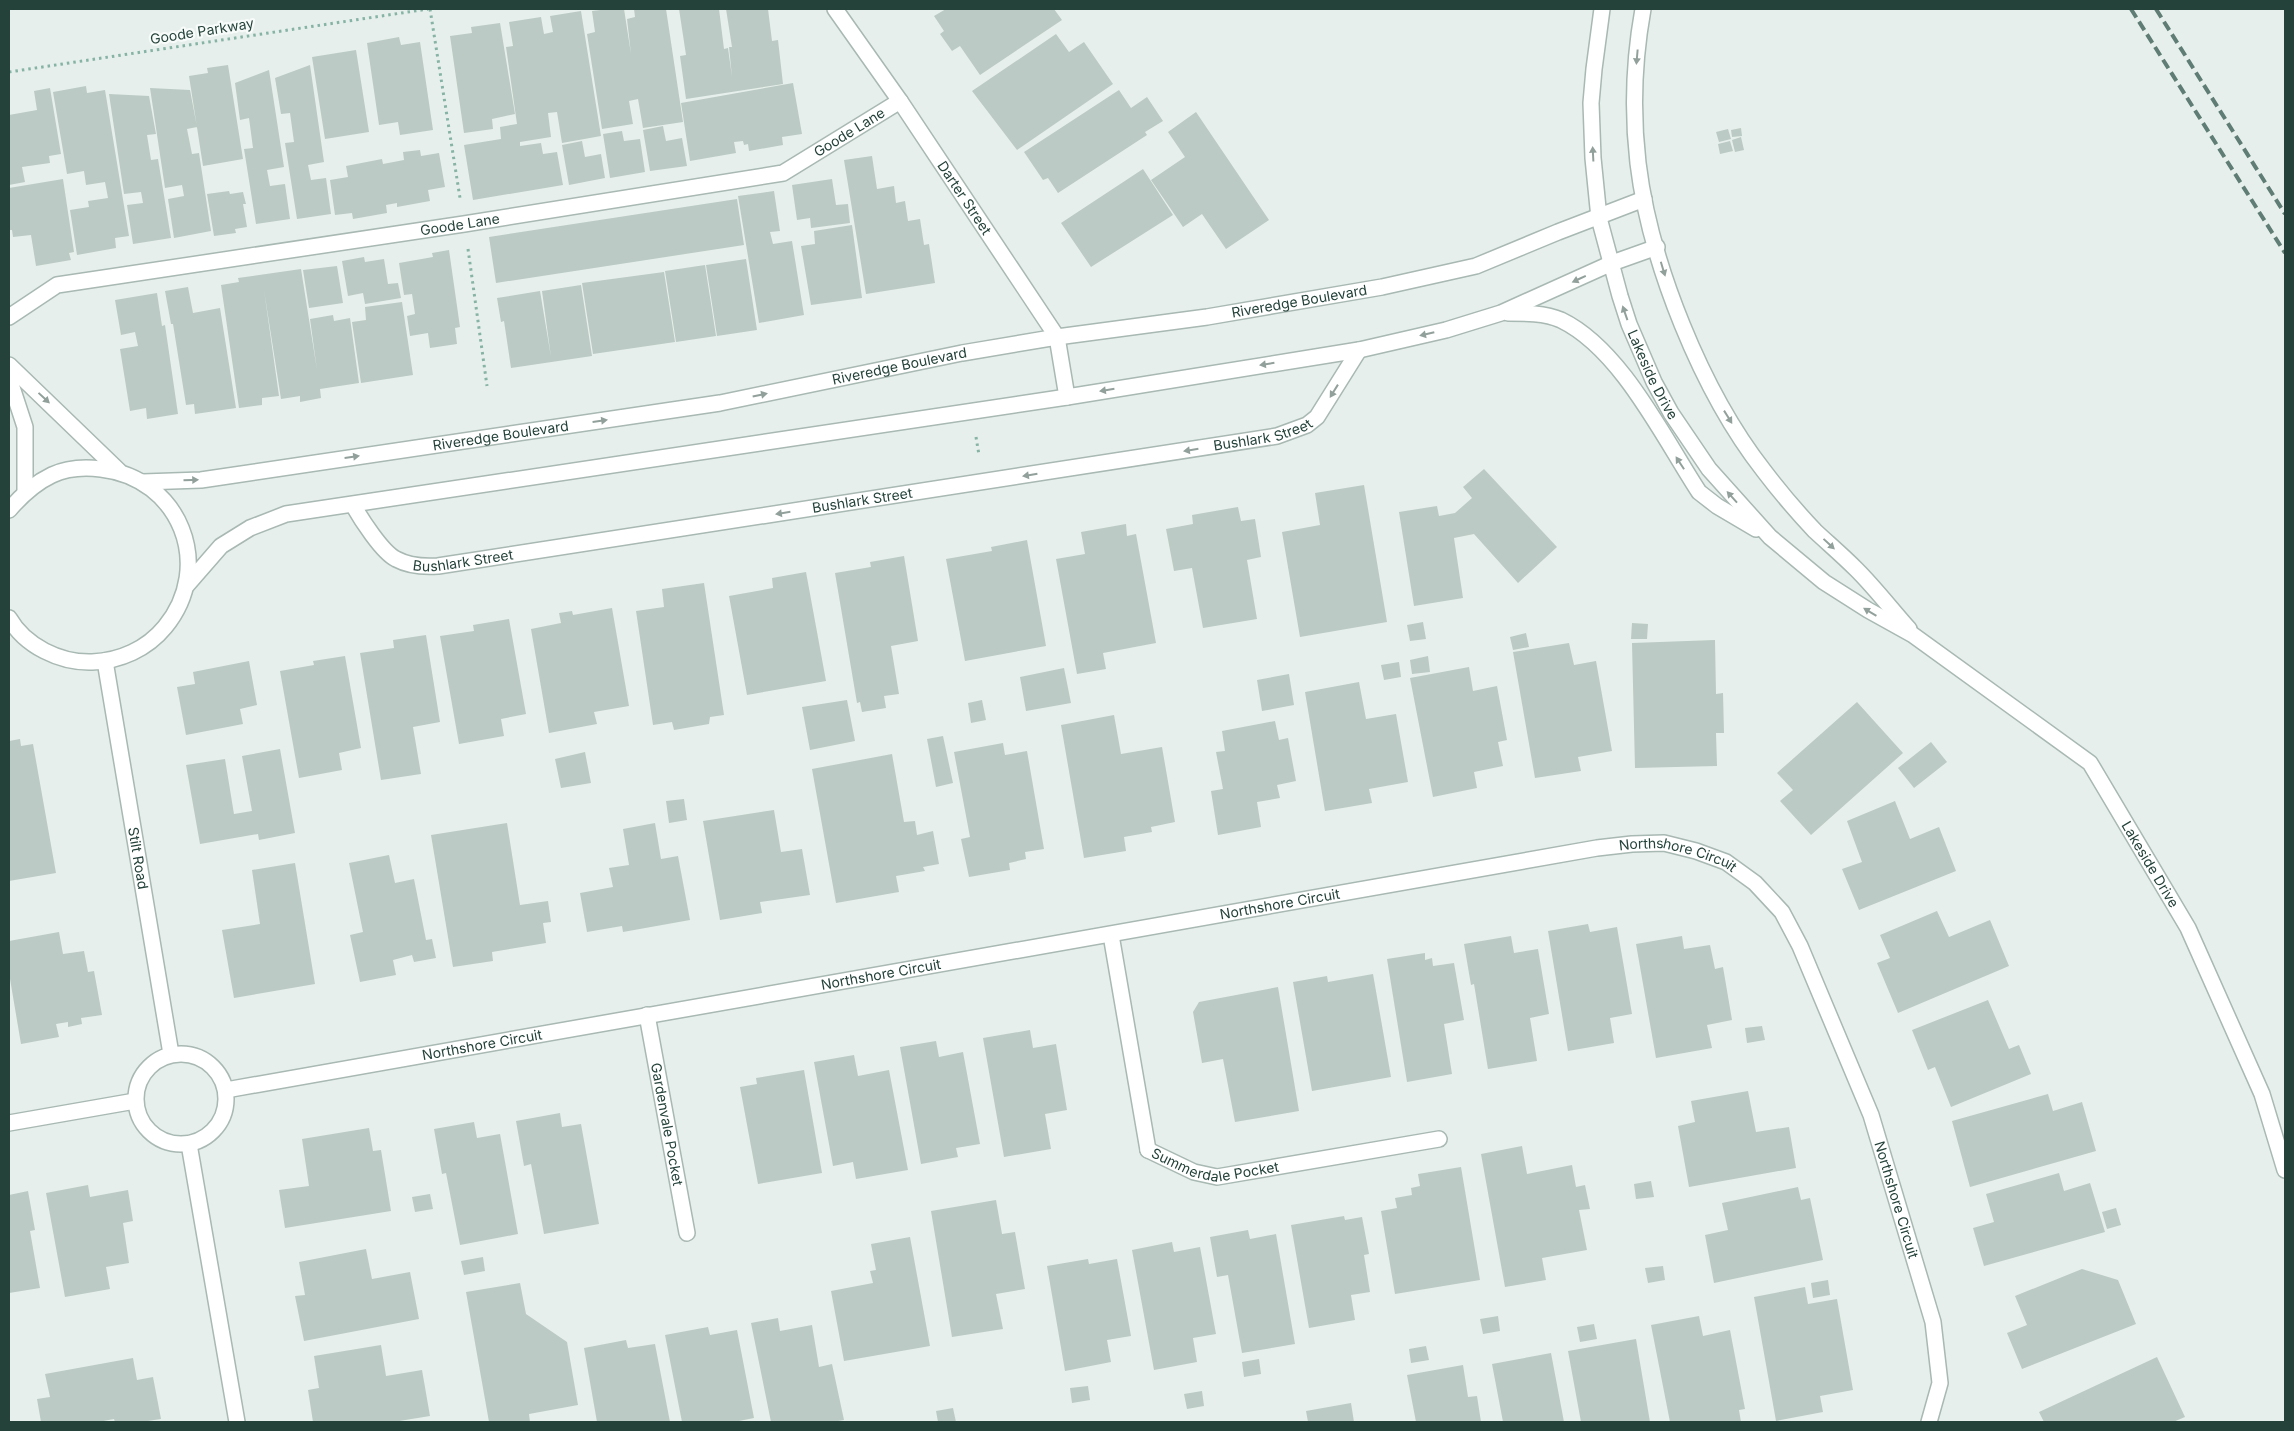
<svg xmlns="http://www.w3.org/2000/svg" width="2294" height="1431" font-family="Inter,sans-serif">
<style>
.building{fill:#bbcac4}
.lines{fill:none;stroke-linecap:round;stroke-linejoin:round}
.service-casing{stroke:#a8b8b2;stroke-width:18}
.minor-casing{stroke:#a8b8b2;stroke-width:18}
.tertiary-casing{stroke:#a8b8b2;stroke-width:18}
.path{stroke:#86b3a5;stroke-width:3;stroke-dasharray:2.5 4;stroke-linecap:butt}
.service{stroke:#fff;stroke-width:15}
.minor{stroke:#fff;stroke-width:15}
.tertiary{stroke:#fff;stroke-width:15}
.rail{stroke:#5f7d75;stroke-width:4;stroke-dasharray:10 5;stroke-linecap:butt}
.oneway{fill:#92a09c}
.labels{text-anchor:middle;stroke-width:4.5;stroke-linejoin:round;paint-order:stroke}
.street-label{font-size:14px;fill:#24423a;stroke:#f7fbf9}
</style>
<rect width="100%" height="100%" fill="#e6efeb"/>
<path class="building" d="M609,9H624L631,54L627,19L635,17L634,9H666L683,122L643,128L638,99L629,101L633,124L602,129L587,34L595,32L592,11Z
M679,9H719L724,49L728,48L732,77L729,47H732L726,9H768L772,41L778,40L783,84L686,99L680,56L686,55Z
M946,9H1054L1062,20L980,75L960,46L952,51L940,34L944,31L934,16Z
M581,11L601,136L562,143L557,112L548,113L551,137L520,142V146L541,143L543,154L557,152L563,185L473,200L464,145L501,139L500,127L517,124L506,47L513,46L509,22L541,17L544,34L553,32L550,16Z
M500,23L515,114L492,119L493,129L464,133L450,36L472,33L471,27Z
M1056,34L1069,52L1084,42L1113,84L1017,150L972,91Z
M399,37L401,45L420,42L433,130L400,135L398,122L379,125L367,43Z
M356,50L369,132L325,139L312,57Z
M228,65L243,159L203,166L189,76L208,73L207,68Z
M310,65L324,162L308,165L311,180L326,178L331,214L297,219L285,143L294,142L290,113L281,114L275,78Z
M269,70L284,167L267,170L270,186L285,184L290,219L256,224L244,149L253,148L249,118L240,120L235,83Z
M793,83L802,134L782,137L783,145L749,151L748,144L744,145L743,141L734,142L736,153L690,161L681,103Z
M86,86L87,93L105,90L129,236L115,238L116,248L77,255L70,210L89,207L88,201L108,198L105,182L86,185L84,171L67,174L53,92Z
M50,88L61,154L49,156L50,163L22,167L25,182L9,185V115L37,110L34,91Z
M150,88L190,90L197,127L187,129L192,154L199,153L211,231L174,238L168,199L184,196L182,185L165,188Z
M1119,90L1131,108L1147,97L1163,121L1145,132L1147,135L1058,193L1048,178L1043,180L1024,152Z
M109,94L149,96L156,134L147,135L151,160L158,159L171,238L133,244L127,205L143,203L141,192L124,194Z
M1196,112L1269,220L1226,249L1202,214L1183,227L1151,180L1185,157L1168,132Z
M663,126L666,141L682,138L687,166L650,171L643,130Z
M1741,128L1742,136L1732,137L1731,130Z
M1728,129L1731,139L1719,142L1716,132Z
M622,131L624,141L640,139L645,172L610,178L603,134Z
M1741,137L1744,150L1735,152L1732,140Z
M582,141L585,157L601,154L605,178L569,185L562,145Z
M1730,141L1733,151L1720,154L1718,144Z
M420,150L421,156L439,153L445,187L428,190L430,201L397,207V203L386,205L387,213L353,219L352,213L335,215L330,180L348,177L346,166L382,159L383,164L404,160L403,152Z
M872,156L877,189L894,186L896,203L905,201L908,221L920,219L924,245L929,244L935,283L866,294L844,160Z
M1143,169L1173,215L1091,267L1061,223Z
M63,179L74,252L69,253L71,260L36,266L31,235L13,237L12,230H9V188Z
M832,179L836,205L848,204L850,223L811,228L810,218L797,220L792,185Z
M229,191L230,194L243,192L246,204H243L247,227L235,229L236,233L214,236L207,194Z
M774,191L780,231L770,232L773,244L792,241L804,315L759,323L738,196Z
M737,199L744,245L496,283L489,237Z
M852,225L862,298L811,305L801,246L815,244L814,231Z
M449,250L460,327L455,328L457,344L430,348L428,333L410,336L407,316L415,314L412,294L404,295L399,263L433,257L432,253Z
M364,257L365,262L384,259L388,284L398,283L401,298L365,304L363,293L348,296L342,261Z
M746,259L757,330L717,336L706,265Z
M705,265L716,336L676,342L665,271Z
M337,266L343,303L309,308L303,270Z
M301,269L317,370L310,319L333,315L334,321L350,318L359,383L320,389L321,398L300,402V396L281,399L264,290L279,396L262,398V405L239,408L221,285L239,282L238,278Z
M664,272L675,342L593,354L582,283Z
M581,285L592,356L511,368L504,321L501,322L497,298L540,291L551,357L542,291Z
M188,287L193,313L220,308L236,408L195,414L194,404L186,405L173,324H171L165,291Z
M157,293L162,326L165,325L178,414L147,419L146,408L130,411L120,349L138,346L135,332L121,335L115,300Z
M402,302L413,375L361,383L352,322L366,320L365,307Z
M1484,469L1557,547L1518,583L1474,534L1454,538L1463,598L1414,606L1399,512L1437,506L1439,516L1455,513L1472,498L1463,487Z
M1364,485L1387,622L1300,637L1282,532L1320,525L1315,493Z
M1238,507L1241,521L1255,519L1261,557L1247,560L1257,619L1203,628L1192,568L1174,571L1166,529L1193,524L1192,515Z
M1126,524L1127,536L1136,534L1156,643L1103,653L1106,669L1077,674L1056,559L1085,554L1081,532Z
M1027,540L1046,646L965,661L946,559L992,551L991,547Z
M904,556L918,641L891,646L899,694L884,696L886,708L862,712L860,702L857,703L835,573L871,567L870,562Z
M806,572L826,681L747,695L729,596L773,588L772,578Z
M704,583L724,715L710,717L709,724L674,730L672,722L653,725L636,611L664,607L662,589Z
M612,608L629,706L594,712L597,724L549,733L531,629L561,623L559,613L572,611L573,615Z
M509,619L526,714L501,719L504,736L459,744L440,636L474,631L473,625Z
M1423,622L1426,639L1410,641L1407,625Z
M1632,623L1648,624L1647,639H1631Z
M1526,633L1529,647L1513,650L1510,637Z
M426,635L440,722L413,727L421,774L381,780L360,653L394,648L393,640Z
M1715,640L1716,694L1723,693L1724,733H1716L1717,766L1635,768L1632,643Z
M1569,643L1574,665L1596,661L1612,751L1578,757L1581,771L1535,778L1513,652Z
M345,656L361,748L339,753L342,770L299,778L280,671L314,665L313,661Z
M1428,656L1430,672L1412,674L1410,660Z
M249,661L257,705L240,709L243,724L186,735L177,687L195,684L193,672Z
M1399,662L1401,677L1384,680L1381,665Z
M1469,667L1473,691L1497,686L1507,740L1498,742L1503,766L1474,772L1477,788L1433,797L1410,678Z
M1064,668L1071,703L1026,711L1020,677Z
M1289,674L1294,705L1262,711L1257,680Z
M1359,682L1366,719L1396,714L1408,782L1369,789L1372,803L1325,811L1305,692Z
M847,700L855,741L810,750L802,707Z
M982,700L986,720L971,723L968,703Z
M1857,702L1903,753L1811,835L1780,801L1793,790L1777,773Z
M1114,715L1121,754L1162,747L1175,822L1151,827L1152,832L1124,837L1126,851L1084,858L1061,725Z
M1275,721L1279,740L1288,738L1296,781L1277,785L1280,798L1257,802L1261,827L1218,835L1211,791L1223,789L1216,752L1225,751L1222,731Z
M943,736L953,783L936,787L927,739Z
M20,739L21,746L33,744L56,873L9,881V741Z
M1931,742L1947,762L1914,788L1898,768Z
M1003,743L1005,755L1027,751L1044,849L1025,852L1026,859L1009,863L1010,870L969,877L961,839L970,837L954,752Z
M280,749L295,833L259,840L258,834L200,844L186,765L225,759L234,814L252,811L242,756Z
M585,752L591,783L561,788L555,759Z
M892,754L904,822L915,821L917,835L933,831L939,864L923,867L925,871L896,876L899,892L836,903L812,769Z
M684,799L687,820L669,823L666,801Z
M1895,801L1910,839L1939,827L1956,871L1859,910L1842,869L1862,862L1847,821Z
M774,810L781,852L802,849L810,895L760,902L762,913L720,920L703,821Z
M507,823L520,905L548,901L551,922L543,923L546,943L492,952L493,961L453,967L431,835Z
M655,823L661,859L678,856L690,920L623,932L622,926L587,932L580,893L613,887L609,868L629,865L623,829Z
M389,855L395,883L414,879L426,940L432,939L436,958L414,962L412,955L393,960L396,975L360,982L350,935L363,932L349,863Z
M295,863L315,984L234,998L222,930L260,924L252,870Z
M1937,911L1949,937L1990,920L2009,966L1898,1013L1877,963L1890,958L1880,935Z
M1588,924L1590,932L1617,927L1632,1014L1610,1018L1614,1043L1568,1051L1548,931Z
M59,932L63,954L84,951L88,972L94,971L102,1015L81,1018L82,1024L68,1027V1022L56,1024L59,1037L21,1044L9,973V941Z
M1511,936L1514,953L1538,949L1549,1014L1530,1018L1537,1061L1488,1069L1474,984L1471,985L1464,944Z
M1682,936L1684,949L1710,945L1715,969L1723,967L1732,1020L1707,1025L1712,1048L1656,1058L1636,944Z
M1425,953V960L1432,958L1433,966L1454,963L1464,1020L1444,1024L1452,1074L1407,1082L1387,959Z
M1373,974L1391,1077L1312,1091L1293,982L1327,976L1328,982Z
M1278,987L1299,1111L1235,1122L1223,1059L1202,1063L1193,1012L1199,1002Z
M1988,1000L2009,1049L2019,1045L2031,1074L1951,1107L1935,1067L1928,1070L1912,1030Z
M1762,1026L1765,1040L1747,1043L1745,1028Z
M1030,1030L1033,1048L1056,1044L1067,1110L1045,1114L1051,1149L1004,1157L983,1038Z
M936,1041L939,1057L963,1052L980,1144L956,1148L958,1157L921,1164L900,1047Z
M854,1055L858,1076L889,1070L908,1170L856,1179L853,1162L833,1166L814,1062Z
M804,1070L822,1173L758,1184L740,1087L757,1084L756,1078Z
M1748,1091L1756,1132L1789,1127L1796,1168L1689,1187L1678,1126L1695,1122L1691,1101Z
M2048,1094L2053,1111L2082,1102L2096,1151L1970,1187L1952,1121Z
M560,1113L562,1127L581,1124L599,1224L544,1234L531,1164L524,1166L516,1121Z
M474,1122L477,1138L500,1134L518,1234L460,1245L446,1173L442,1174L434,1129Z
M369,1128L373,1151L381,1150L391,1211L285,1228L279,1190L309,1186L302,1139Z
M1522,1146L1527,1174L1572,1165L1576,1187L1585,1185L1590,1209L1579,1210L1587,1250L1542,1258L1546,1280L1505,1287L1481,1154Z
M1461,1167L1480,1280L1395,1294L1381,1211L1397,1208L1395,1198L1412,1195L1411,1188L1420,1186L1418,1174Z
M2059,1173L2064,1191L2090,1183L2105,1232L1984,1266L1973,1228L1994,1222L1986,1194Z
M1651,1181L1654,1197L1636,1199L1634,1184Z
M88,1185L90,1197L128,1190L133,1221L123,1223L129,1263L106,1267L110,1289L65,1297L46,1193Z
M1798,1187L1801,1200L1810,1198L1823,1260L1714,1283L1705,1235L1728,1230L1722,1203Z
M28,1191L35,1230L30,1231L40,1288L9,1293V1195Z
M430,1194L433,1209L415,1212L412,1197Z
M996,1200L1002,1234L1015,1232L1025,1289L996,1294L1003,1329L952,1337L931,1211Z
M2116,1208L2121,1225L2107,1229L2102,1212Z
M1344,1216L1345,1220L1362,1217L1369,1254L1364,1255L1370,1292L1351,1295L1355,1320L1309,1328L1291,1225Z
M1248,1230L1250,1239L1276,1234L1295,1344L1242,1353L1228,1275L1217,1277L1210,1237Z
M910,1237L930,1346L844,1361L831,1291L873,1283L870,1271L876,1270L871,1244Z
M1172,1242L1174,1252L1200,1247L1216,1334L1193,1338L1197,1362L1154,1370L1132,1250Z
M366,1249L372,1279L410,1272L419,1319L304,1341L295,1296L305,1295L299,1262Z
M483,1257L485,1271L464,1275L461,1261Z
M1088,1259L1089,1264L1117,1259L1131,1336L1107,1340L1111,1362L1065,1371L1047,1266Z
M1663,1266L1665,1280L1648,1283L1645,1268Z
M2082,1269L2118,1280L2136,1324L2022,1369L2007,1333L2027,1325L2015,1296Z
M1828,1280L1830,1295L1813,1298L1811,1283Z
M520,1283L526,1314L567,1342L578,1405L529,1414L530,1422H489L466,1292Z
M1805,1287L1808,1304L1837,1299L1853,1390L1820,1396L1823,1412L1776,1421L1754,1297Z
M1498,1316L1500,1331L1483,1334L1480,1319Z
M1699,1316L1703,1336L1730,1330L1745,1409L1739,1410L1741,1422H1670L1651,1325Z
M778,1318L780,1331L812,1325L819,1367L832,1364L844,1420L832,1422H771L751,1323Z
M1594,1324L1597,1339L1580,1342L1577,1327Z
M708,1327L710,1335L737,1330L754,1418L734,1422H682L665,1335Z
M1636,1339L1650,1422H1581L1568,1351Z
M626,1340L628,1348L655,1344L670,1422H597L584,1348Z
M381,1345L386,1376L422,1370L430,1416L393,1422H313L308,1390L319,1388L314,1356Z
M1426,1346L1429,1360L1411,1363L1409,1349Z
M1551,1353L1564,1422H1503L1492,1364Z
M2157,1357L2185,1417L2173,1422H2044L2039,1412Z
M133,1358L137,1380L153,1377L161,1419L141,1422H115L114,1419L98,1422H41L37,1399L50,1397L45,1374Z
M1259,1359L1261,1374L1244,1377L1242,1362Z
M1463,1365L1468,1397L1477,1396L1481,1422H1416L1407,1375Z
M1088,1386L1090,1400L1072,1403L1070,1388Z
M1202,1391L1204,1406L1187,1409L1184,1394Z
M1351,1403L1354,1422H1308L1306,1411Z
M953,1408L956,1422H938L936,1411Z"/>
<g class="lines">
<g class="service-casing">
<g id="service">
<path id="s1" d="M1148,1150L1194,1172L1217,1177L1439,1139"/>
</g>
</g>
<g class="minor-casing">
<g id="minor">
<path id="s2" d="M9,317L57,285L464,224L783,173L900,101"/>
<path id="s3" d="M353,505C361,519 382,552 396,559C409,566 424,567 438,566L1277,436L1307,425L1317,417L1359,350"/>
<path id="s4" d="M105,661L171,1054"/>
<path d="M1111,935L1148,1150"/>
<path id="s5" d="M647,1015L687,1233"/>
<circle cx="181" cy="1099" r="45"/>
<path id="s6" d="M226,1090L1597,848L1632,844L1664,843L1696,851L1726,862L1755,883L1782,912L1800,946L1871,1115L1933,1322L1940,1383L1929,1422"/>
<path d="M9,1123L135,1101"/>
<path d="M189,1144L237,1422"/>
</g>
</g>
<g class="tertiary-casing">
<g id="tertiary">
<path id="s7" d="M835,9L900,101L1057,337L1067,397"/>
<path id="s8" d="M1602,9L1594,69L1591,103L1593,158L1599,218L1620,296L1629,324L1654,382L1671,413L1709,469L1770,537L1824,582L1868,610L1913,635L2090,763L2188,928L2262,1094L2285,1170"/>
<path d="M1643,9C1634,59 1632,112 1638,163C1650,263 1702,392 1764,471C1780,492 1797,512 1815,531C1829,544 1843,556 1857,570C1875,588 1892,610 1909,629"/>
<path d="M1508,313C1524,313 1545,313 1561,320C1621,349 1663,437 1699,492L1717,506L1756,529"/>
<path d="M9,365L119,471"/>
<path d="M9,378L25,427V492"/>
<path id="s9" d="M143,482L201,480L720,403L962,353L1057,337L1207,317L1382,287L1476,266L1558,232L1644,199"/>
<path d="M9,510C21,496 35,483 52,475C67,468 85,467 101,469C180,478 215,566 165,627C147,649 120,661 92,662C60,663 25,646 9,618"/>
<path d="M187,585L221,546L250,528L286,514L1067,397L1359,350L1446,330L1501,313L1612,263L1657,247"/>
</g>
</g>
<path class="path" d="M430,9L460,198
M9,72L428,9
M468,249L487,386
M976,437L979,455"/>
<use href="#service" class="service"/>
<use href="#minor" class="minor"/>
<use href="#tertiary" class="tertiary"/>
<path class="rail" d="M2131,9L2285,253
M2156,9L2285,214"/>
</g>
<defs><path id="oneway-solid" d="M-6-.8H1V-3.2L6.5 0L1 3.2V.8H-6Z" transform="scale(1.25)"/></defs>
<g class="oneway">
<use href="#oneway-solid" transform="translate(1637 57) rotate(95)"/>
<use href="#oneway-solid" transform="translate(1593 154) rotate(-93)"/>
<use href="#oneway-solid" transform="translate(1663 269) rotate(73)"/>
<use href="#oneway-solid" transform="translate(1579 279) rotate(155)"/>
<use href="#oneway-solid" transform="translate(1625 313) rotate(-109)"/>
<use href="#oneway-solid" transform="translate(1427 334) rotate(167)"/>
<use href="#oneway-solid" transform="translate(1267 364) rotate(171)"/>
<use href="#oneway-solid" transform="translate(1107 390) rotate(171)"/>
<use href="#oneway-solid" transform="translate(1334 391) rotate(122)"/>
<use href="#oneway-solid" transform="translate(760 395) rotate(-12)"/>
<use href="#oneway-solid" transform="translate(44 398) rotate(43)"/>
<use href="#oneway-solid" transform="translate(1728 417) rotate(58)"/>
<use href="#oneway-solid" transform="translate(600 421) rotate(-8)"/>
<use href="#oneway-solid" transform="translate(1191 450) rotate(171)"/>
<use href="#oneway-solid" transform="translate(352 457) rotate(-8)"/>
<use href="#oneway-solid" transform="translate(1680 463) rotate(-123)"/>
<use href="#oneway-solid" transform="translate(1030 475) rotate(171)"/>
<use href="#oneway-solid" transform="translate(191 480) rotate(-2)"/>
<use href="#oneway-solid" transform="translate(1732 497) rotate(-132)"/>
<use href="#oneway-solid" transform="translate(783 513) rotate(171)"/>
<use href="#oneway-solid" transform="translate(1829 544) rotate(43)"/>
<use href="#oneway-solid" transform="translate(1870 612) rotate(-149)"/>
</g>
<g class="labels">
<g class="street-label">
<text transform="translate(202 31) rotate(-9)" y="5">Goode Parkway</text>
<text dy="5" stroke="none"><textPath href="#s2" startOffset="870">Goode Lane</textPath></text>
<text dy="5" stroke="none"><textPath href="#s7" startOffset="229">Darter Street</textPath></text>
<text dy="5" stroke="none"><textPath href="#s2" startOffset="465">Goode Lane</textPath></text>
<text dy="5" stroke="none"><textPath href="#s9" startOffset="1171">Riveredge Boulevard</textPath></text>
<text dy="5" stroke="none"><textPath href="#s9" startOffset="766">Riveredge Boulevard</textPath></text>
<text dy="5" stroke="none"><textPath href="#s8" startOffset="376">Lakeside Drive</textPath></text>
<text dy="5" stroke="none"><textPath href="#s3" startOffset="948">Bushlark Street</textPath></text>
<text dy="5" stroke="none"><textPath href="#s9" startOffset="361">Riveredge Boulevard</textPath></text>
<text dy="5" stroke="none"><textPath href="#s3" startOffset="542">Bushlark Street</textPath></text>
<text dy="5" stroke="none"><textPath href="#s3" startOffset="138">Bushlark Street</textPath></text>
<text dy="5" stroke="none"><textPath href="#s4" startOffset="200">Stilt Road</textPath></text>
<text dy="5" stroke="none"><textPath href="#s6" startOffset="1475">Northshore Circuit</textPath></text>
<text dy="5" stroke="none"><textPath href="#s8" startOffset="1088">Lakeside Drive</textPath></text>
<text dy="5" stroke="none"><textPath href="#s6" startOffset="1070">Northshore Circuit</textPath></text>
<text dy="5" stroke="none"><textPath href="#s6" startOffset="665">Northshore Circuit</textPath></text>
<text dy="5" stroke="none"><textPath href="#s6" startOffset="260">Northshore Circuit</textPath></text>
<text dy="5" stroke="none"><textPath href="#s5" startOffset="111">Gardenvale Pocket</textPath></text>
<text dy="5" stroke="none"><textPath href="#s1" startOffset="71">Summerdale Pocket</textPath></text>
<text dy="5" stroke="none"><textPath href="#s6" startOffset="1910">Northshore Circuit</textPath></text>
</g>
</g>
<rect width="2294" height="1431" fill="none" stroke="#24423a" stroke-width="20"/>
</svg>
